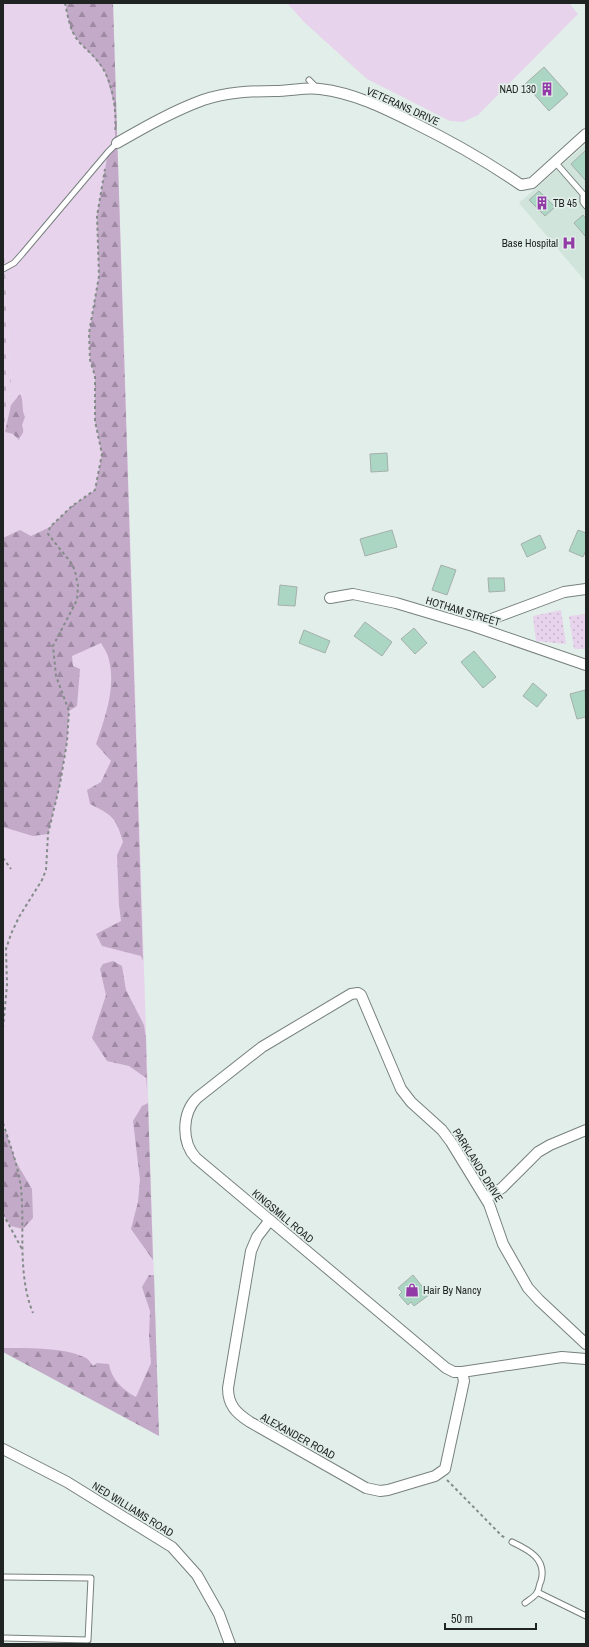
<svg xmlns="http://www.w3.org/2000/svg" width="589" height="1647" font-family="'Archivo Narrow',sans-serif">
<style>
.built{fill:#d0e4db}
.grass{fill:#e7d3eb}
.forest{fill:url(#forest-firs)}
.cemetery{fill:url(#cemetery-stones)}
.park{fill:url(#park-dots)}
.building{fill:#acd6c4;stroke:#a4afab}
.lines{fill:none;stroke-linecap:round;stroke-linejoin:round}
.service-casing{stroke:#77817d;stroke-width:7}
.minor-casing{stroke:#77817d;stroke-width:12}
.path{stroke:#848c89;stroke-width:2;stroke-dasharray:3 3;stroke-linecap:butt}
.service{stroke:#fff;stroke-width:5}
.minor{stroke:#fff;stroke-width:10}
.labels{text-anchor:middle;stroke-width:3.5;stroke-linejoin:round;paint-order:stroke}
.poi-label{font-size:11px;fill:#1f2322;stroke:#e2eee9;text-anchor:end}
.street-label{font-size:11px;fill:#1f2322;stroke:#e2eee9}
</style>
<defs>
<pattern id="forest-firs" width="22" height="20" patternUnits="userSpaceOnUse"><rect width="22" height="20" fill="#c3aac8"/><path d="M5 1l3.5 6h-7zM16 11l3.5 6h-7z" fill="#9e8aa2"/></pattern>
<pattern id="cemetery-stones" width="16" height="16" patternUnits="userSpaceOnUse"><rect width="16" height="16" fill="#e7d3eb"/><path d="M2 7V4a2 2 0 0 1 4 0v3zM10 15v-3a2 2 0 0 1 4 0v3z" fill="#c6b5c9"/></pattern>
<pattern id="park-dots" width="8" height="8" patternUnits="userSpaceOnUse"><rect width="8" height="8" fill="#e7d3eb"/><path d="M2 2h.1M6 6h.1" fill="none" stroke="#c6b5c9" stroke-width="1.8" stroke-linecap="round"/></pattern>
</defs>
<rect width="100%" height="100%" fill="#e2eee9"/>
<path class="built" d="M586,144V282L519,203Z"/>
<path class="grass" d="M3,3H113L159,1436L3,1349V431L11,385L3,228Z
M287,3H569L578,14L478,115L463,122L450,121L367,79L304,22Z"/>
<path class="forest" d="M67,3H113L143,961L141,956L102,946L96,934L121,921L119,905L117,855L123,842C116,817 112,815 90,804L87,790L101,782L111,761L96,744C105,718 116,688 109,660C108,654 104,648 101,643L72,656L73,666L80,669L77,706L69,711L67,742L60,784L48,834L33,836L3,827V538L20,530L31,536L50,527L72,506L95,490L102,454L95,421V376L90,360L89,333L99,276L97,216L108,152L115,136V127L114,103L105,72L93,56L80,43L71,30L66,9Z
M20,394C24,399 21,409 25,417L22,425C25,435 22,432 19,440L13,434L5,432L11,405Z
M113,961L122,966L126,990L144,1025L146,1039L147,1089L146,1078L129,1066L107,1061L92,1038L106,995L100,969L103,964Z
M148,1103L153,1260L131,1229L138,1202L140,1180L133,1121L142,1106Z
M3,1132H6L16,1162L32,1189L33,1218L23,1229L11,1226L3,1214Z
M149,1275H154L159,1436L3,1352V1348C27,1348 62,1347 84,1357C89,1359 90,1362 93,1366L97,1363L109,1364C111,1379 123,1390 136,1397L151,1363L149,1336L150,1311L142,1287Z"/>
<path class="cemetery" d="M3,228L11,385L3,431Z"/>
<path class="park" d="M561,610L566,644L536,641L533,616Z
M586,614V647L585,649H574L569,616Z"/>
<path class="building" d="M544,67L568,94L549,111L525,84Z
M586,150V181L571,164Z
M539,191L555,207L545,216L529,200Z
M583,215L586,219V237L574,223Z
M387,453L388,471L371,472L370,454Z
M392,530L397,547L365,556L360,539Z
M578,530L586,533V550L583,557L569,551Z
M540,535L546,548L527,557L521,544Z
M441,565L456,570L447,595L432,590Z
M488,578H504L505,591L489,592Z
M280,585L297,587L295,606L278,605Z
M365,622L392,642L382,656L354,636Z
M414,628L427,643L415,654L401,639Z
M304,630L330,641L325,653L299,643Z
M474,651L496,677L483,688L461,662Z
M533,683L547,695L537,707L523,696Z
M585,690L586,717L577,719L570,694Z
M413,1275L429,1295L414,1306L411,1302L408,1305L399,1295L402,1292L398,1288Z"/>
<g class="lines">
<g class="service-casing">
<path id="service" d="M309,80L317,88
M555,162L583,194V202L586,206
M3,269L14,263L22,254L108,152L117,143
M512,1542C529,1550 547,1559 541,1581C539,1584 539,1590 537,1593C534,1597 529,1600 525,1603
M3,1577L91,1578L88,1640L3,1638
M537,1592L586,1616"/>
</g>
<g class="minor-casing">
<path id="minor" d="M117,143C145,127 173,111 203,100C227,92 250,91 275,91C290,91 306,87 320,89C354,93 384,108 414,123C451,141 486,161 521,185L532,183L586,134
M330,598L353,594L396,603L473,626L586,665
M473,626L564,592L586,589
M486,1198L502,1188L538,1152L550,1145L586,1130
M270,1220L257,1237L251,1251L228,1388C228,1405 236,1413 250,1422L366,1488L380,1491L388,1490L435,1476L445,1469L464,1381L462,1372
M586,1344L539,1300L528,1288L503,1244L489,1204L451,1142L442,1130L411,1102L401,1089L361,995L358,993L351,994L262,1047L197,1098C182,1113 181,1142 196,1158L446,1368L454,1372H462L562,1357L586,1359
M3,1449L67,1482L172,1547L197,1575L219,1614L230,1644"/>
</g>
<path class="path" d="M65,3C68,17 70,32 80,43C87,50 94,56 100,64C113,82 117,111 115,133
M3,858L11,869
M3,1028L7,985L6,949L11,934L19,917L42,880L46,870L48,834L60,784L67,742L69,711L56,676L53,646L77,600L78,586L75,571L72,564L48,534L50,527L72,506L95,490L102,454L95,421V376L90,360L89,333L99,276L97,216L105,169
M3,1123C10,1145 18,1165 21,1188C25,1229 17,1274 33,1313
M3,1214L22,1249
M447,1480L502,1536L506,1538"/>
<use href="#service" class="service"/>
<use href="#minor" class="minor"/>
</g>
<defs>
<g id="building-bare" transform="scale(1.08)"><path d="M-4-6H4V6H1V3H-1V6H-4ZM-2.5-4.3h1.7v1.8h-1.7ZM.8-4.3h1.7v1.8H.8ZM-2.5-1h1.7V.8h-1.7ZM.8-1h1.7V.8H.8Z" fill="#923aa6" stroke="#e2eee9" stroke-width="2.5" paint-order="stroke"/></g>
<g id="hospital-bare" transform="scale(1.08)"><path d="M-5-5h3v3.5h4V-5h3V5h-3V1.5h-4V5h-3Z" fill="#923aa6" stroke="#e2eee9" stroke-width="2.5" paint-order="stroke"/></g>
<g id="shop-bare" transform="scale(1.08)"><path d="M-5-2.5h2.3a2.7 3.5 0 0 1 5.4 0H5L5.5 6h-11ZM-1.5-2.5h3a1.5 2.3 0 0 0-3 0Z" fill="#923aa6" stroke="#e2eee9" stroke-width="2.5" paint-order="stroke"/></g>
</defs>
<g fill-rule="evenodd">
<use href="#building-bare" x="547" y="89"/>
<use href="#building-bare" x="542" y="203"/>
<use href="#hospital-bare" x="569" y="243"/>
<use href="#shop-bare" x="412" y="1290"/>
</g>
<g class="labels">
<g class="poi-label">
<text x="536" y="93">NAD 130</text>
<text x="553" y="207" text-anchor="start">TB 45</text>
<text x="558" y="247">Base Hospital</text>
<text x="423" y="1294" text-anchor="start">Hair By Nancy</text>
</g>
<g class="street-label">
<text transform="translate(403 106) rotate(24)" y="4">VETERANS DRIVE</text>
<text transform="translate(463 611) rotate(17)" y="4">HOTHAM STREET</text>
<text transform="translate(478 1165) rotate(58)" y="4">PARKLANDS DRIVE</text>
<text transform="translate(283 1216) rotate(40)" y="4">KINGSMILL ROAD</text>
<text transform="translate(298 1436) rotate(29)" y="4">ALEXANDER ROAD</text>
<text transform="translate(133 1509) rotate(32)" y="4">NED WILLIAMS ROAD</text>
</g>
</g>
<rect width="589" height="1647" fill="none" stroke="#1f2322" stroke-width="8"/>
<path d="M445 1623v6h91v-6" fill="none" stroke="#1f2322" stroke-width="2"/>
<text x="451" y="1623" font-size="12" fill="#1f2322" stroke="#e2eee9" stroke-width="3" paint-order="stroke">50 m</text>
</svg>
